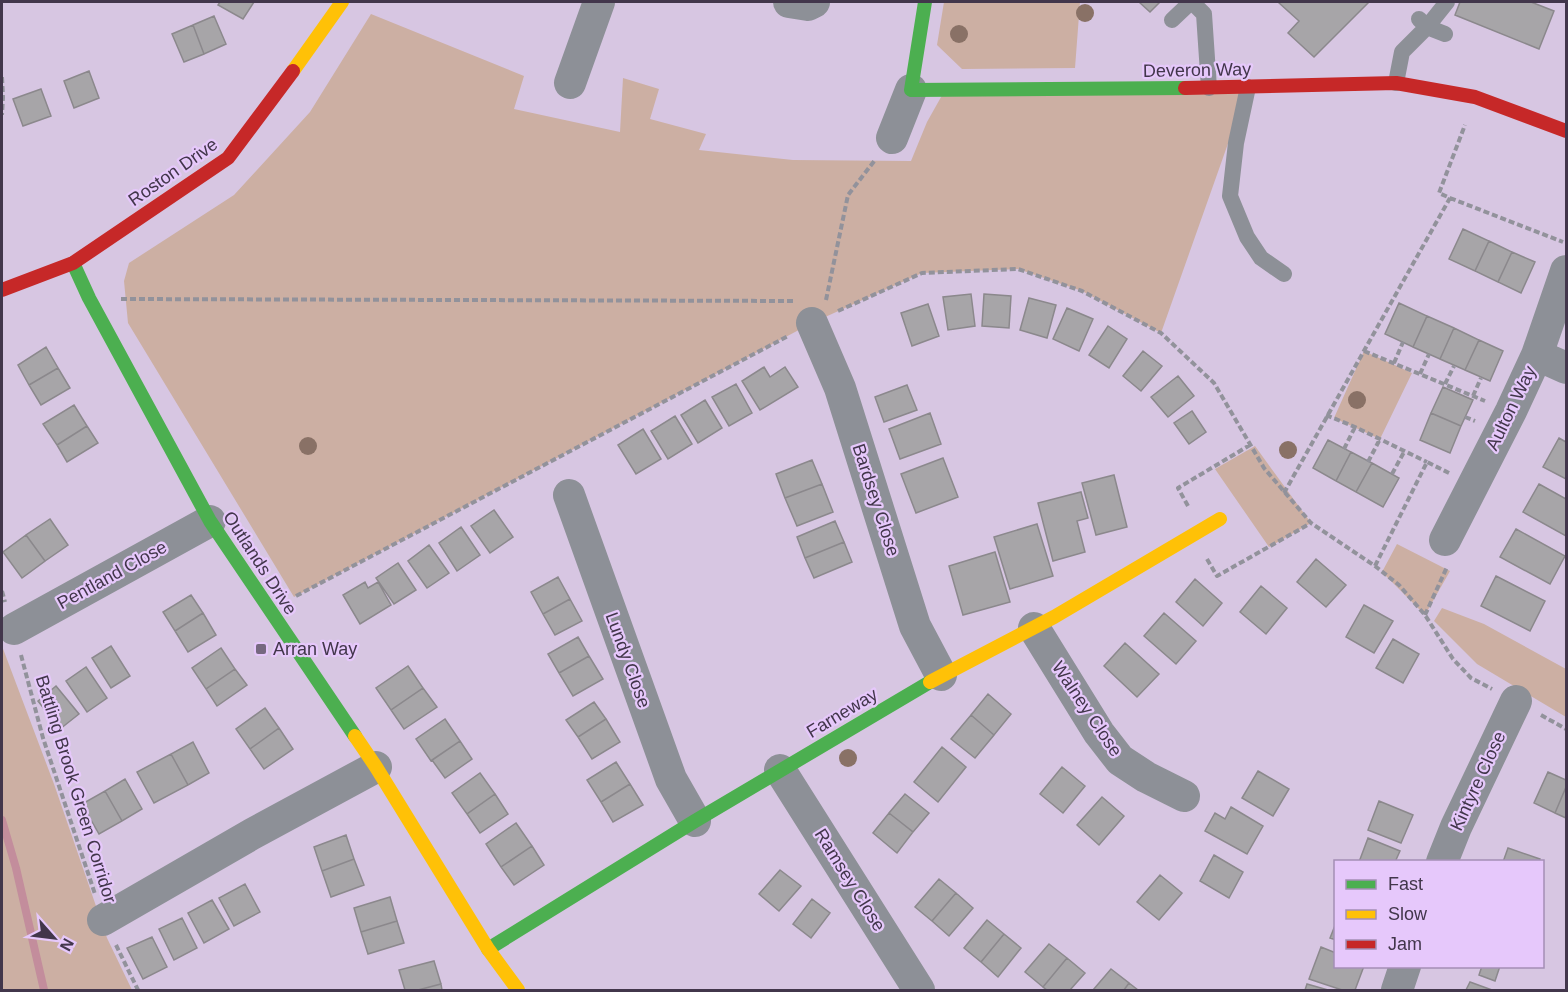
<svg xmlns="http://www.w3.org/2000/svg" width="1568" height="992" font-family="Arial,sans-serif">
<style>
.green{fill:#ccafa3}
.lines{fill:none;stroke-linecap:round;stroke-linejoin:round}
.stream{stroke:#c38d9c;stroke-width:8}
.building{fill:#a7a5a8;stroke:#8b888c;stroke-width:1.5}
.path{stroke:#92929b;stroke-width:4;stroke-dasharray:6 3;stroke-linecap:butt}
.lane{stroke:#8d9097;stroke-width:16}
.street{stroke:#8d9097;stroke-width:32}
.fast{stroke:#4caf50;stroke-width:14}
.slow{stroke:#ffc107;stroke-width:14}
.jam{stroke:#c62828;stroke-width:14}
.tree{fill:#897166}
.poi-dot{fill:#766880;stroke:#e6c8fb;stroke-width:2}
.labels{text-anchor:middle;stroke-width:4.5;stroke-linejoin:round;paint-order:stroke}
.street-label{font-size:18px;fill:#42364b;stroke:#e6c8fb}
.poi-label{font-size:18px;fill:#42364b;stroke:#e6c8fb;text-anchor:start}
</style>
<rect width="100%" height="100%" fill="#d7c6e2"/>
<path class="green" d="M944,2H1080L1075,68L962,69L937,45Z
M371,14L524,76L514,109L620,132L623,78L659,89L650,119L706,134L699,150L793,160L911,161L927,122L945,90L1248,87L1161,333L1082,291L1018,269L922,273L812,323L294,597L128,323L124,281L129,263L234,195L310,112Z
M1364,351L1412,373L1380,439L1334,418Z
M1255,446L1311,523L1269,547L1215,469Z
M1397,544L1450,571L1425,615L1382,572Z
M1442,608L1484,624L1566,669V717L1477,664L1434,621Z
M2,646L54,784L107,938L132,990H2Z"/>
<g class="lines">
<path class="stream" d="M2,820L16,868L44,990"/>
</g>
<path class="building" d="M220,2H254L243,19L218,5Z
M1139,2H1160L1150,12Z
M1278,2H1369L1314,57L1288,33L1299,21Z
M1460,2H1531L1554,11L1539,49L1455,15Z
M214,16L226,44L204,54L193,25Z
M193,25L204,54L184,62L172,34Z
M89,71L99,98L74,108L64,81Z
M41,89L51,116L23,126L13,99Z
M1463,229L1489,241L1475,271L1449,259Z
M1489,241L1512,252L1498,282L1475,271Z
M1512,252L1535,262L1521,293L1498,282Z
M971,294L975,326L948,330L943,297Z
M984,294L1011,296L1009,328L982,326Z
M1029,298L1056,305L1047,338L1020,330Z
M1399,303L1427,316L1413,347L1385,334Z
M928,304L939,336L912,346L901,313Z
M1067,308L1093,319L1079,351L1053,339Z
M1427,316L1454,328L1440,359L1413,347Z
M1108,326L1127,339L1109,368L1089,355Z
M1454,328L1479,340L1465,370L1440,359Z
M1479,340L1503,351L1490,381L1465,370Z
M46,347L58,368L29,385L18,365Z
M1143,351L1162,366L1141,391L1123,376Z
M764,367L770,377L785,367L798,387L760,410L742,381Z
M58,368L70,388L41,405L29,385Z
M1178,376L1194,396L1168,417L1151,397Z
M736,384L752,413L729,426L712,397Z
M907,385L917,410L884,422L875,397Z
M1443,387L1473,400L1461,426L1431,413Z
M705,400L722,428L698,443L681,415Z
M74,405L87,426L57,445L43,424Z
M1192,411L1206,432L1189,444L1174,423Z
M930,413L941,444L900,459L889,429Z
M1431,413L1461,426L1450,453L1420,440Z
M675,416L692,444L668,459L651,431Z
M87,426L98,443L67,462L57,445Z
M643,429L661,459L636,474L618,445Z
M1559,438L1566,442V479L1543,467Z
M1328,440L1351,452L1336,481L1313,468Z
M1351,452L1372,463L1356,492L1336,481Z
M943,458L958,497L916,513L901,474Z
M812,460L822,484L785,498L776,474Z
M1372,463L1399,478L1383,507L1356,492Z
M1114,475L1127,527L1096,535L1082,483Z
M822,484L833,512L797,526L785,498Z
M1539,484L1566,499V536L1523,512Z
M1081,492L1088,518L1077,521L1085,552L1053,561L1038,503Z
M494,510L513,537L490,553L471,526Z
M50,519L68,545L45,561L26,535Z
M835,521L844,542L805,558L797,537Z
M1037,524L1053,576L1010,589L994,537Z
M461,527L480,555L457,571L439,543Z
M1516,529L1565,556L1550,584L1500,557Z
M26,535L45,561L22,578L3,552Z
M844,542L852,562L814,578L805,558Z
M429,545L449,573L427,588L408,561Z
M995,552L1010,602L963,615L949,566Z
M1316,559L1346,585L1326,607L1297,582Z
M398,563L416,590L394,604L376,578Z
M1496,576L1545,601L1530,631L1481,606Z
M558,577L570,599L543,614L531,592Z
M1195,579L1222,603L1203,626L1176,602Z
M365,582L368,588L378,582L391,605L360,624L343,595Z
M1261,586L1287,608L1266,634L1240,612Z
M191,595L203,613L175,631L163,612Z
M570,599L582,621L555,635L543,614Z
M1364,605L1393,621L1374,653L1346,637Z
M203,613L216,635L188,652L175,631Z
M1164,613L1196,641L1176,664L1144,636Z
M578,637L589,656L559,673L548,654Z
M1393,639L1419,654L1403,683L1376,668Z
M1125,643L1159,674L1137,697L1104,666Z
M111,646L130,676L111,688L92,658Z
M221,648L235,669L206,689L192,668Z
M589,656L603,679L573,696L559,673Z
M408,666L423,688L391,710L376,688Z
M86,667L107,698L87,712L66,681Z
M235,669L247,685L217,706L206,689Z
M56,686L79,714L60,729L38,701Z
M423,688L437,707L404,729L391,710Z
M988,694L1011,714L994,735L971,715Z
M594,702L606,719L578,737L566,720Z
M265,708L279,728L250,749L236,729Z
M971,715L994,735L975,758L951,739Z
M445,719L460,741L431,761L416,739Z
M606,719L620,742L592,759L578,737Z
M279,728L293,749L264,769L250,749Z
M460,741L472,759L445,778L432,760Z
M193,742L209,773L188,785L171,754Z
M942,747L966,767L938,802L914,782Z
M171,754L188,785L154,803L137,772Z
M616,762L630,784L601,802L587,780Z
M1062,767L1085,786L1063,813L1040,794Z
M1258,771L1289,789L1273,816L1242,798Z
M1548,772L1566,780V787L1555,813L1534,803Z
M480,773L495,794L467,814L452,793Z
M125,779L142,809L122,821L105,791Z
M630,784L643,805L613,822L601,802Z
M1566,787V818L1555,813Z
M105,791L122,821L99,834L82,804Z
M495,794L508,814L480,833L467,814Z
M905,794L929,813L913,832L889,813Z
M1102,797L1124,816L1099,845L1077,825Z
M1379,801L1413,815L1401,843L1368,830Z
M1231,807L1263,826L1247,854L1205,831L1215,813L1225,819Z
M889,813L913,832L897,853L873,833Z
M516,823L532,846L501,867L486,844Z
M346,835L354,859L322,871L314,847Z
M1368,838L1400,851L1395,862H1359Z
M532,846L544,865L514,885L501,867Z
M1508,848L1540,859L1539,862H1503Z
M1214,855L1243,872L1229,898L1200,881Z
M354,859L364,885L331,897L322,871Z
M780,870L801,886L779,911L759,894Z
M1160,875L1182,893L1159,920L1137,902Z
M939,879L956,893L932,921L915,907Z
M245,884L260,912L234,926L219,898Z
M956,893L973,908L949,936L932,921Z
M390,897L397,921L361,932L354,908Z
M812,899L830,913L811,938L793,924Z
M212,900L229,929L204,943L188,913Z
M182,918L197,948L174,960L159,929Z
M987,920L1004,934L981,962L964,948Z
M397,921L404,943L368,954L361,932Z
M1336,923V940L1330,938Z
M1004,934L1021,948L998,977L981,962Z
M152,937L167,967L143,979L127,948Z
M1049,944L1067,958L1043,987L1025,972Z
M1321,947L1336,953V966H1364L1355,990H1342L1309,979Z
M1067,958L1085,973L1070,990H1047L1043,987Z
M434,961L441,984L418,990H405L399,970Z
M1482,966H1500L1495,981L1479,975Z
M1111,969L1129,983L1124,990H1093Z
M1470,982L1492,990H1466Z
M1129,983L1138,990H1124Z
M441,984L442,990H418Z
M1307,984L1328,990H1305Z"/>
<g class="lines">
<path class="path" d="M2,77L3,97L2,115
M1450,198L1563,242
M121,299L794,301
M826,300L848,195L875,160
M838,311L922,273L1018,269L1082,291L1161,333L1214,383L1264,468L1311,523L1375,566L1399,585L1425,615L1453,659L1471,678L1492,689
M1364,351L1485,401
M1394,363L1403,342
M1420,374L1429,354
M1445,384L1454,366
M1473,396L1481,378
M1326,415L1355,427L1427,462
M1465,417L1475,421
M1344,449L1355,427
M1368,462L1380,439
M1392,474L1404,452
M1284,493L1450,198L1439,193L1465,125
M1188,506L1178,488L1250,445
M1207,559L1217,576L1311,523
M1375,566L1427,462L1449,473
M2,591L5,602
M296,596L788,336
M1425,615L1447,567
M21,655L43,738L95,894
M1541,715L1566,729
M116,945L138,990"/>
<path class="lane" d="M1192,2L1204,14L1209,88
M1419,19L1427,27L1445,34
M1172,20L1191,2
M1396,83L1402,52L1427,27L1447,2
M1248,87L1236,143L1230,196L1247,237L1261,258L1284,274"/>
<path class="street" d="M789,2L808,5L814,2
M570,83L599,2
M892,138L911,90
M812,323L840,388L915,626L941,675
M1537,355L1566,368
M569,495L671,779L695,821
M1445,540L1511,411L1537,355L1566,271
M1034,628L1099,733L1120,760L1146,777L1184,796
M14,629L210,521
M780,770L919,990
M1442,862L1456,827L1516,701
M103,920L252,834L376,767
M1397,990L1405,966"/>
<path class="fast" d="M925,2L911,90L1185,88
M73,263L89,298L210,521L355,736
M488,949L695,821L930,682"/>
<path class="slow" d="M293,71L342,2
M930,682L1054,617L1220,519
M355,736L376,767L488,949L518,990"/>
<path class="jam" d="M1185,88L1396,83L1475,97L1566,131
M2,290L73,263L228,158L293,71"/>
</g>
<g class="tree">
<circle cx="1085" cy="13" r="9"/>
<circle cx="959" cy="34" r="9"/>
<circle cx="1357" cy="400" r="9"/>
<circle cx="308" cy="446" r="9"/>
<circle cx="1288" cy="450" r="9"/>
<circle cx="848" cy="758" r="9"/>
</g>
<rect class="poi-dot" x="255" y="643" width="12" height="12" rx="3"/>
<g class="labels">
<g class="street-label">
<text transform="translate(1197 70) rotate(-1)" y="6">Deveron Way</text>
<text transform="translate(173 172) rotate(-35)" y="6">Roston Drive</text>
<text transform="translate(1511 408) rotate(-64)" y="6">Aulton Way</text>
<text transform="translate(876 500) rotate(72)" y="6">Bardsey Close</text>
<text transform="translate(260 563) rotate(57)" y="6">Outlands Drive</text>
<text transform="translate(112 575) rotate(-29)" y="6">Pentland Close</text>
<text transform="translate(628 660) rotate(70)" y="6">Lundy Close</text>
<text transform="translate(1087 709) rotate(56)" y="6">Walney Close</text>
<text transform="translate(842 713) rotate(-31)" y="6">Farneway</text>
<text transform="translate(1478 781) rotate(-65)" y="6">Kintyre Close</text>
<text transform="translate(76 789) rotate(73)" y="6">Battling Brook Green Corridor</text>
<text transform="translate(850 880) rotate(58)" y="6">Ramsey Close</text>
</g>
<g class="poi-label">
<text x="273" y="655">Arran Way</text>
</g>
</g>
<rect width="1568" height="992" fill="none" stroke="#42364b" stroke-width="6"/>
<rect x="1334" y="860" width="210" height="108" fill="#e6c8fb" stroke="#a48eb5" stroke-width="1.5"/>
<rect x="1346" y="880" width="30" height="9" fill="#4caf50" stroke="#a48eb5" stroke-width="1.5"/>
<text x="1388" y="890" font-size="18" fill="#42364b">Fast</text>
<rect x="1346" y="910" width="30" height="9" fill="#ffc107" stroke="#a48eb5" stroke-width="1.5"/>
<text x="1388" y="920" font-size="18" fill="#42364b">Slow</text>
<rect x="1346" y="940" width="30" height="9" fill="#c62828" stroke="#a48eb5" stroke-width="1.5"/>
<text x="1388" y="950" font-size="18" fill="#42364b">Jam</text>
<g transform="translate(54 938) rotate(118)" stroke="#e6c8fb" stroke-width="4.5" paint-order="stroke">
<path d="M0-4.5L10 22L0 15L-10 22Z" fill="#42364b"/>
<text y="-9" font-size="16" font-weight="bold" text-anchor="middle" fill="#42364b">N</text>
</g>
</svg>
